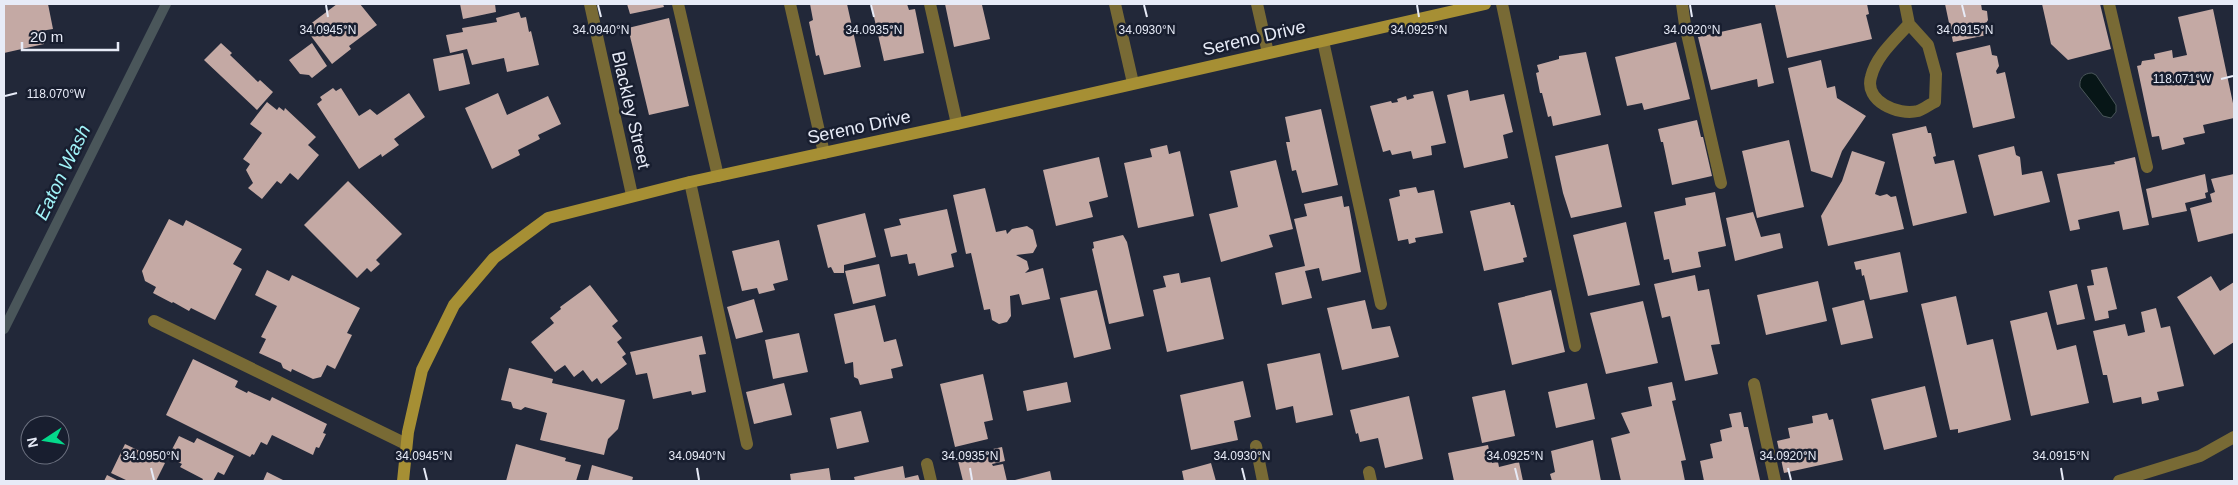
<svg xmlns="http://www.w3.org/2000/svg" width="2238" height="485" font-family="Arial,sans-serif">
<style>
.water{fill:#071617;stroke:#4a565a}
.lines{fill:none;stroke-linecap:round;stroke-linejoin:round}
.stream{stroke:#4a565a;stroke-width:10}
.building{fill:#c4a9a4}
.lane{stroke:#786a35;stroke-width:12}
.street{stroke:#786a35;stroke-width:12}
.secondary{stroke:#a68f34;stroke-width:12}
.ticks{fill:none;stroke:#e7ebf7;stroke-width:2}
.labels{text-anchor:middle;stroke-width:5;stroke-linejoin:round;paint-order:stroke}
.street-label{font-size:18px;fill:#e7ebf7;stroke:#181e2f}
.water-label{font-size:19px;font-style:italic;fill:#a0f3f8;stroke:#181e2f}
.ticks-label{font-size:12px;text-anchor:middle;fill:#e7ebf7;stroke:#181e2f;stroke-width:5;stroke-linejoin:round;paint-order:stroke}
</style>
<rect width="100%" height="100%" fill="#222839"/>
<path class="water" d="M2092,73L2096,75L2116,105V112L2111,118L2103,116L2080,87C2079,79 2083,73 2092,73Z"/>
<g class="lines">
<path class="stream" d="M4,329L166,4"/>
</g>
<path class="building" d="M4,4H48L53,29L41,31L44,44L4,53Z
M337,4H360L377,25L349,46L351,49L332,64L305,28Z
M460,4H495L496,12L463,19Z
M627,4H663L664,7L630,14Z
M810,4H847L861,67L824,75L819,55L816,56L809,22L813,20Z
M871,4H907L909,10L915,9L924,53L884,61Z
M945,4H986L982,5L990,39L954,47Z
M1780,4H1867L1869,14L1866,15L1872,39L1787,58L1775,5Z
M1945,4H1981L1982,10L1987,11L1988,20L1985,25L1987,35L1953,42Z
M2042,4H2100L2111,49L2068,60L2051,44Z
M2213,9L2234,108V118L2203,125L2205,133L2183,138L2185,144L2162,150L2159,136L2152,137L2137,66L2141,65L2142,61L2155,59L2154,54L2172,50L2173,58L2187,55L2178,17Z
M519,12L521,18L526,17L529,32L531,31L539,65L507,72L504,58L472,65L467,49L450,53L446,35L463,32L462,28L497,22L496,18Z
M669,18L689,106L649,115L628,28Z
M1761,23L1774,83L1758,87L1757,79L1711,90L1698,37Z
M1676,42L1690,99L1644,110L1642,103L1627,106L1615,57Z
M221,43L232,53L230,55L258,82L260,80L273,92L257,110L204,60Z
M312,43L327,66L312,78L309,75L300,74L289,60Z
M1990,45L1992,55L1997,56L1999,66L1996,71L1997,74L2005,72L2015,118L1973,128L1956,53Z
M1586,52L1601,115L1553,126L1551,116L1548,117L1542,93H1540L1536,73L1539,72L1537,65L1559,59V56Z
M463,53L470,84L439,91L433,59Z
M1821,60L1827,88L1835,86L1837,98L1866,116L1842,151L1832,178L1811,171L1788,68Z
M333,88L336,91L341,88L359,116L370,109L377,115L409,93L425,117L394,139L399,145L382,157L381,154L359,169L317,104L322,100L320,97Z
M1468,90L1470,101L1504,94L1513,132L1503,135L1508,158L1464,168L1447,95Z
M1433,91L1446,143L1431,146L1432,155L1413,159L1411,151L1392,155L1390,150L1383,152L1370,106L1391,101L1392,103L1398,102L1397,99L1406,96L1407,100L1414,98L1413,95Z
M498,93L507,115L548,96L561,124L538,135L540,139L518,150L520,155L492,169L465,108Z
M267,102L277,110L279,107L284,111L285,108L316,137L308,145L319,155L298,180L290,173L281,184L277,181L262,199L248,188L253,183L246,170L250,164L243,159L262,133L250,124Z
M1321,109L1338,185L1302,193L1296,170L1292,171L1286,142H1290L1285,117Z
M1697,120L1701,137H1703L1712,176L1672,185L1663,142H1661L1658,129Z
M1926,126L1928,133H1931L1936,156L1933,157L1935,164L1954,160L1967,213L1913,226L1892,134Z
M1789,140L1804,207L1757,218L1742,151Z
M1608,144L1622,207L1571,218L1563,193L1555,156Z
M1167,145L1169,154L1180,151L1194,216L1138,228L1124,163L1152,157L1150,149Z
M2014,146L2016,155L2020,157L2022,175L2042,171L2050,202L1994,216L1978,155Z
M1852,151L1885,162L1875,194L1880,196L1887,194L1891,197L1896,196L1904,229L1828,246L1821,216L1842,181Z
M1099,157L1108,197L1089,202L1093,217L1056,226L1043,170Z
M2135,157L2149,225L2123,230L2119,211L2078,220L2080,229L2070,231L2057,174L2115,164L2114,162Z
M1276,160L1293,229L1269,235L1273,247L1221,262L1209,214L1238,207L1230,171Z
M2205,174L2208,192L2205,193L2206,198L2185,203L2187,211L2152,218L2146,189Z
M2234,174V233L2198,242L2190,208L2212,202L2210,194L2215,192L2211,179Z
M348,181L402,234L376,260L380,264L371,272L367,268L357,278L304,225Z
M1416,187L1418,193L1434,190L1443,233L1415,238L1416,242L1409,244L1408,239L1398,241L1389,199L1400,196L1399,190Z
M985,188L996,232L1006,230L1007,234L1012,229L1027,226L1033,230L1037,246L1033,253L1016,255L1027,261L1029,269L1025,273L1043,268L1050,299L1022,305L1019,294L1010,296L1011,316L1007,322L999,324L992,320L990,309L984,310L971,253L966,254L953,195Z
M1715,192L1726,246L1698,252L1701,267L1672,273L1669,259L1664,260L1654,212L1686,205L1685,198Z
M1342,196L1344,207L1349,206L1361,272L1322,281L1319,268L1305,271L1312,298L1282,305L1275,273L1305,266L1294,219L1307,216L1304,204Z
M1510,202L1511,205H1514L1527,257L1523,258L1524,262L1484,271L1470,211Z
M947,209L957,252L951,254L954,267L918,276L915,263L909,264L907,254L891,257L884,229L901,225L899,219Z
M1753,212L1761,237L1780,233L1783,248L1735,261L1726,218Z
M865,213L876,257L844,265V273H834L831,267L828,268L817,225Z
M169,219L183,226L186,220L242,249L233,264L242,269L215,320L191,308L189,311L173,302L172,303L153,293L156,287L145,281L142,271Z
M1626,222L1640,285L1588,296L1573,235Z
M1123,235L1127,242L1144,316L1109,324L1092,249L1094,248L1093,242Z
M779,240L788,280L773,284L775,290L759,294L757,288L742,291L732,251Z
M1900,252L1908,292L1870,300L1864,275L1862,276L1861,269L1856,270L1854,262Z
M879,264L886,296L853,304L845,271Z
M2107,267L2117,309L2108,311L2109,318L2095,321L2087,286L2094,285L2091,270Z
M267,270L289,281L292,275L360,308L347,333L352,335L335,369L327,365L321,377L313,379L292,369L291,372L283,368L281,363L259,353L266,339L261,337L277,306L255,295Z
M1179,273L1181,283L1210,277L1224,339L1167,352L1153,290L1166,287L1163,276Z
M1695,275L1698,291L1709,289L1720,344L1711,345L1718,374L1685,381L1670,316L1662,318L1654,284Z
M2211,276L2220,291L2234,282V342L2214,355L2177,297Z
M1818,281L1827,321L1766,335L1757,295Z
M2077,284L2085,319L2057,325L2049,291Z
M590,285L618,321L612,326L622,338L617,342L626,354L622,357L627,364L601,384L597,378L592,382L583,370L574,377L565,365L555,372L531,342L554,323L550,318L561,309L560,307Z
M1097,290L1111,349L1074,358L1060,298Z
M1551,290L1565,352L1512,365L1498,303Z
M1956,296L1967,345L1993,339L2011,420L1958,433V429L1950,430L1921,304Z
M754,299L763,332L736,339L727,307Z
M1365,300L1372,329L1390,326L1399,357L1342,370L1327,308Z
M1864,300L1873,338L1841,345L1832,308Z
M1643,301L1658,363L1606,374L1590,313Z
M875,305L884,342L896,339L903,366L891,369L893,378L860,385L858,379L854,377L853,362L845,364L834,314Z
M2156,308L2161,328L2170,326L2184,386L2157,392L2159,400L2142,404L2141,397L2113,403L2107,375H2103L2093,331L2125,324L2128,336L2145,332L2141,312Z
M2047,312L2057,350L2076,345L2089,403L2031,416L2010,321Z
M799,333L808,372L773,379L765,340Z
M702,336L706,354L699,355L706,392L692,395L691,391L653,399L647,373L636,375L630,352Z
M1320,353L1333,415L1296,423L1293,406L1276,410L1267,364Z
M193,359L238,381L235,387L247,393L248,391L270,401L272,397L327,424L323,433L326,434L319,448L316,447L313,455L272,435L267,445L261,442L254,455L252,454L250,457L166,415Z
M509,368L553,379L552,383L625,400L618,429L608,439L604,455L540,440L547,413L525,407L521,410L513,408L511,402L501,400Z
M983,374L993,420L984,422L988,439L955,447L940,384Z
M1243,381L1251,417L1234,421L1238,440L1191,450L1180,395Z
M1067,382L1071,402L1027,411L1023,391Z
M1672,382L1676,400L1672,401L1686,460L1681,461L1685,481H1621L1611,438L1630,433L1621,413L1652,406L1648,387Z
M784,383L792,415L754,424L746,392Z
M1587,383L1595,419L1556,428L1548,392Z
M1925,386L1937,437L1884,450L1871,399Z
M1505,390L1515,436L1482,443L1472,397Z
M1409,396L1423,459L1385,468L1378,438L1360,442L1358,433L1356,434L1350,410Z
M861,411L869,442L837,449L830,418Z
M1741,412L1744,427H1748L1760,480L1704,481L1700,461L1713,458L1710,444L1722,441L1720,430L1732,427L1729,414Z
M1827,413L1829,420L1833,419L1843,460L1784,473L1777,441L1790,438L1788,428L1813,423L1812,416Z
M179,436L194,443L197,438L234,456L224,475L218,472L213,481H202L203,479L180,467L182,464L168,457Z
M1593,440L1601,481H1552L1550,474L1555,472L1551,451Z
M125,444L165,463L156,481H128L111,473Z
M516,444L566,458L565,461L581,465L576,481H506Z
M1488,445L1492,463L1498,462L1499,467L1519,462L1523,481H1454L1448,453Z
M1002,447L1005,461L992,464L993,466L1003,464L1007,481H963L957,457Z
M1211,463L1216,481H1184L1182,471Z
M592,465L633,477L632,481H588Z
M903,466L905,478L918,475L920,481H855L854,477Z
M829,468L831,481H791L790,474Z
M1050,471L1052,481H1016L1015,480Z
M267,472L285,481H263Z
M107,475L119,481H104Z"/>
<g class="lines">
<path class="lane" d="M678,4L718,176
M790,4L824,153
M930,4L957,124
M1115,4L1133,83
M1257,4L1268,53
M1502,4L1575,346
M1682,4L1685,25L1721,183
M1905,4L1909,24L1928,45L1936,74L1935,102C1930,104 1924,109 1918,111C1898,116 1864,101 1871,77C1876,56 1895,40 1909,24
M2109,4L2147,167
M1323,41L1381,304
M690,182L747,444
M154,321L406,444
M1754,384L1775,481
M1256,446L1263,481
M927,464L931,481
M1369,472L1371,481"/>
<path class="street" d="M590,4L632,195
M2119,481L2200,456L2234,437"/>
<path class="secondary" d="M403,481L408,432L422,370L454,305L494,258L548,218L690,182L957,124L1485,4"/>
</g>
<path class="ticks" d="M326,5L328,17M598,5L601,17M871,5L874,17M1144,5L1147,17M1417,5L1419,17M1690,5L1692,17M1962,5L1965,17M2221,79L2233,76M5,96L17,93M151,468L154,480M424,468L427,480M697,468L699,480M970,468L972,480M1242,468L1245,480M1515,468L1518,480M1788,468L1791,480M2061,468L2063,480"/>
<g class="labels">
<g class="street-label">
<text transform="translate(1254 38) rotate(-13)" y="6">Sereno Drive</text>
<text transform="translate(631 110) rotate(77)" y="6">Blackley Street</text>
<text transform="translate(859 127) rotate(-12)" y="6">Sereno Drive</text>
</g>
<g class="water-label">
<text transform="translate(62 172) rotate(-64)" y="7">Eaton Wash</text>
</g>
</g>
<g class="ticks-label">
<text x="328" y="34">34.0945°N</text>
<text x="601" y="34">34.0940°N</text>
<text x="874" y="34">34.0935°N</text>
<text x="1147" y="34">34.0930°N</text>
<text x="1419" y="34">34.0925°N</text>
<text x="1692" y="34">34.0920°N</text>
<text x="1965" y="34">34.0915°N</text>
<text x="2182" y="83">118.071°W</text>
<text x="56" y="98">118.070°W</text>
<text x="151" y="460">34.0950°N</text>
<text x="424" y="460">34.0945°N</text>
<text x="697" y="460">34.0940°N</text>
<text x="970" y="460">34.0935°N</text>
<text x="1242" y="460">34.0930°N</text>
<text x="1515" y="460">34.0925°N</text>
<text x="1788" y="460">34.0920°N</text>
<text x="2061" y="460">34.0915°N</text>
</g>
<rect width="2238" height="485" fill="none" stroke="#e7ebf7" stroke-width="10"/>
<g transform="translate(45 440) rotate(258)"><circle r="24" fill="#181e2f" stroke="#6b707f"/>
<path d="M0-4L9 19L0 12L-9 19Z" fill="#04d98b"/>
<text y="-8" font-size="14" font-weight="bold" text-anchor="middle" fill="#e7ebf7">N</text>
</g>
<path d="M22 42v8h96v-8" fill="none" stroke="#e7ebf7" stroke-width="2.5"/>
<text x="30" y="42" font-size="15" fill="#e7ebf7" stroke="#181e2f" stroke-width="4" paint-order="stroke">20 m</text>
</svg>
